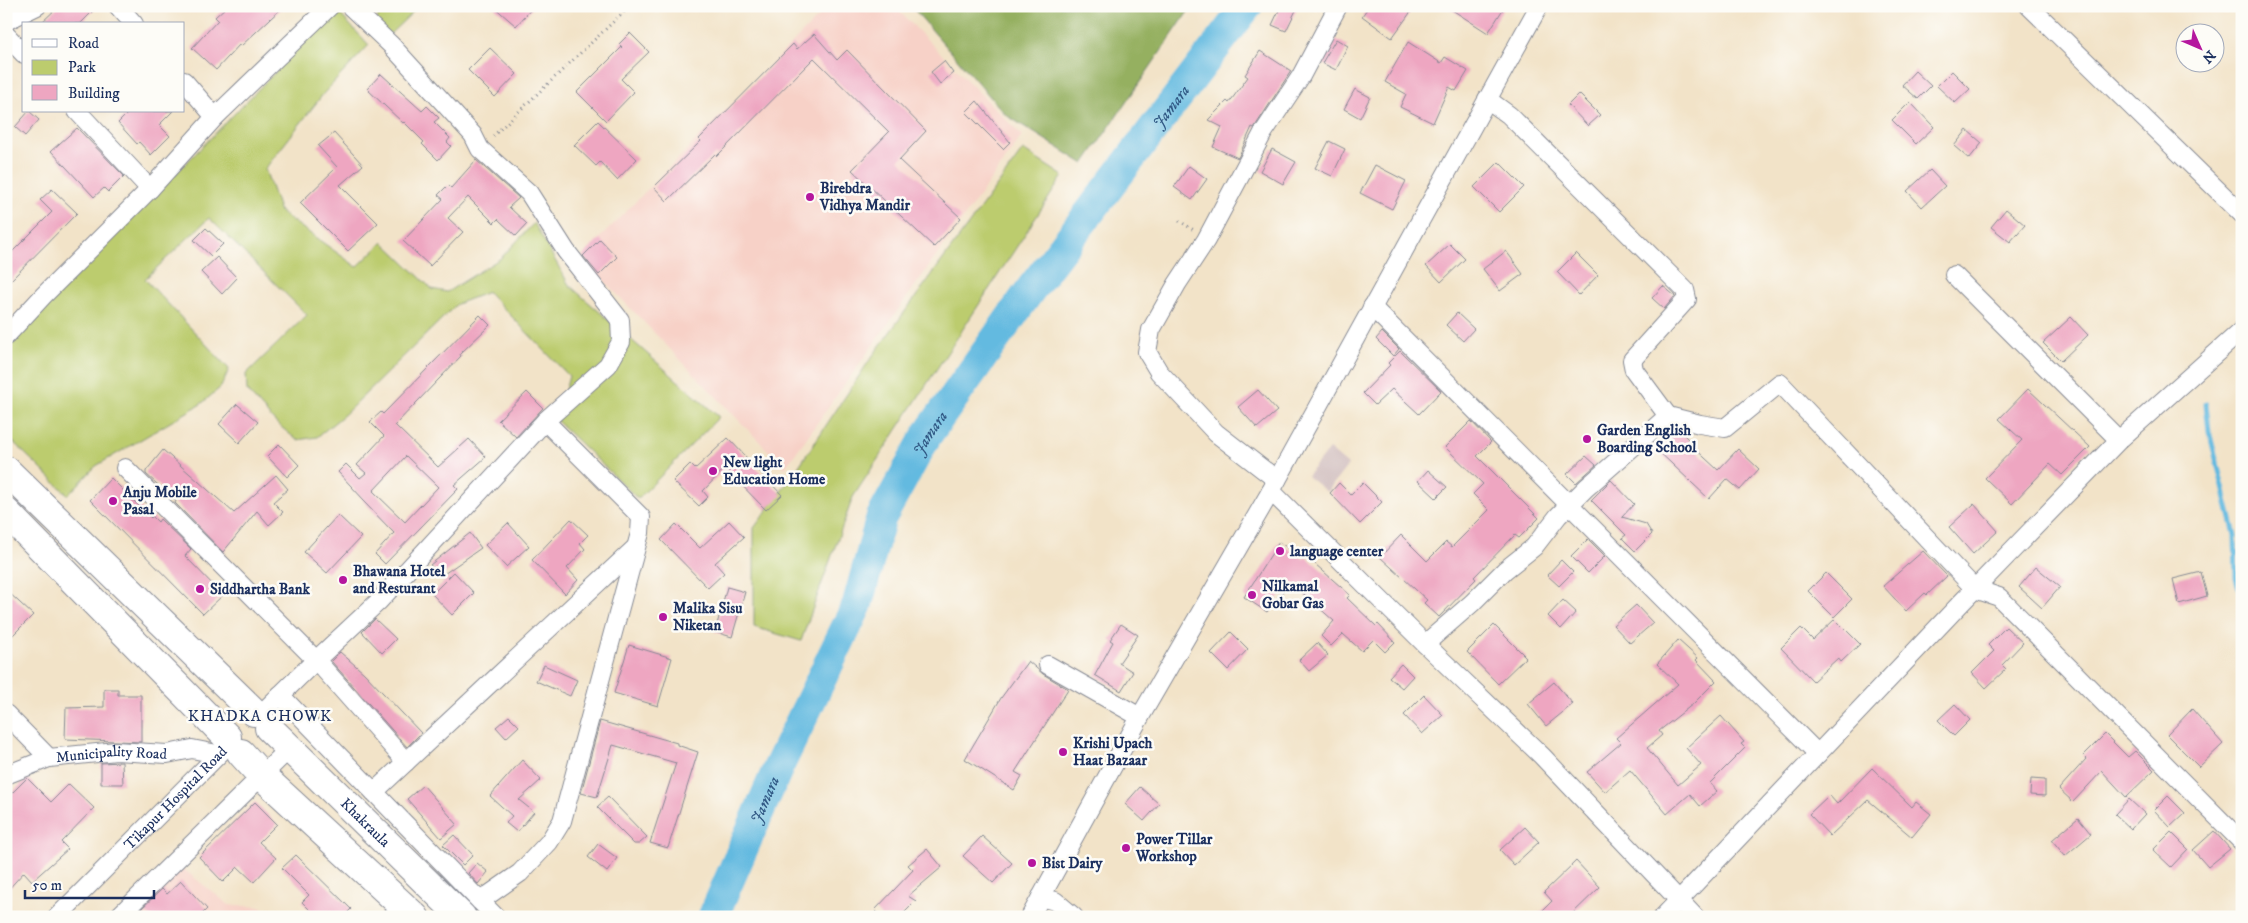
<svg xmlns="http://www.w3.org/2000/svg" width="2248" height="923" font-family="'IM FELL DW Pica',serif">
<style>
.built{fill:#f7d1c7}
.industrial{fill:#d2bfc0}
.green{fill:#bccc6e;stroke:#6c7e66}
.forest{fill:#95b061;stroke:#587060}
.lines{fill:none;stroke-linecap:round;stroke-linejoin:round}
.stream{stroke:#63bae0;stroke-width:5}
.river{stroke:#63bae0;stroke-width:31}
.building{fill:#eea6c1;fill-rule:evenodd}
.street-casing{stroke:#868993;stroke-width:20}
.primary-casing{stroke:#868993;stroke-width:30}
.path{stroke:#868993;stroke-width:3;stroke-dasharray:1 4;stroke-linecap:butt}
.street{stroke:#fff;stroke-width:18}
.primary{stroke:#fff;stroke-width:28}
.poi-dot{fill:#b5179e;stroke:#fdfcf7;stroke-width:2}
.labels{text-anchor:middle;stroke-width:5;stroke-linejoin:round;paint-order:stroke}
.poi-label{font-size:15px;font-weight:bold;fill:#1b2f5e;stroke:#fdfcf7;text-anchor:start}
.street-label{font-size:15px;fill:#1b2f5e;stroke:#fdfcf7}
.water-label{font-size:16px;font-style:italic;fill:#315985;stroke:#fdfcf7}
.neighbourhood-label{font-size:16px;letter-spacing:1px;fill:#1b2f5e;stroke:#fdfcf7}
</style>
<rect width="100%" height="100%" fill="#fdfcf7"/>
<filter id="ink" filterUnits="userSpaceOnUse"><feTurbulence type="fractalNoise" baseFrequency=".02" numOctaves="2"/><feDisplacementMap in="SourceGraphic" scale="10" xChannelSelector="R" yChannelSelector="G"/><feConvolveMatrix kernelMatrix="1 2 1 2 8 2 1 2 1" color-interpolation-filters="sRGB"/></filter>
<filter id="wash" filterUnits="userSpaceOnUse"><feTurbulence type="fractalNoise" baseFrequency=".0096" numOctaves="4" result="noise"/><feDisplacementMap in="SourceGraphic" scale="20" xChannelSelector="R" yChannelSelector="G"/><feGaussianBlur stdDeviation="1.12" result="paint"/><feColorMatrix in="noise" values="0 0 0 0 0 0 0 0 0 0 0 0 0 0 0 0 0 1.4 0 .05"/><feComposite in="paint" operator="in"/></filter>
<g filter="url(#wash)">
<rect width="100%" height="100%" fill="#f2e3c8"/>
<path class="built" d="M829,6H894L1022,136L785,468L581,257Z
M177,864L229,905L260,907L276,917H125Z"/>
<path class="industrial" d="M1329,449L1348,465L1327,492L1307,476Z"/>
<path class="green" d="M379,6H419L389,35L377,25Z
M336,10L369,45L324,93L265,169L280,212L357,267L383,242L432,289L447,292L501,258L534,223L569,285L719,417L638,499L557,421L569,376L488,292L457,304L345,414L317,437L297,440L275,422L247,391L246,374L307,315L209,218L145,279L229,369L221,387L201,404L96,466L68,495L6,435V350L96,255Z
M1023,150L1063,176L853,497L801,641L754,627V528L793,475L871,358Z"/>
<path class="forest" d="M911,6H1192L1084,164L1006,115Z"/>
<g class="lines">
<path class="stream" d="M2206,404L2209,431L2235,535L2236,577L2242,598"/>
<path class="river" id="s1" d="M713,917L778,768L857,605L881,518L927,435L1031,289L1247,6"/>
</g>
<g id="blocks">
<path class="building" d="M59,6H98L80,24H40Z
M227,6H284L241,46L240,44L216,70L192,48L218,20L215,17Z
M493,6H534L516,26Z
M1281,6H1298L1286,31L1272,25Z
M1369,6H1415L1392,38L1362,16Z
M1446,6H1505L1488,33Z
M630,33L649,52L621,79L634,92L606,121L577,92L622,47L619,44Z
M814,34L837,60L847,50L926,131L899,160L961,218L934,247L852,170L889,132L814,58L717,156L715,154L667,201L654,187L701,141L699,139L793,44L797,49Z
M1336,39L1348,46L1336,70L1322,63Z
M1408,42L1441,63L1445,57L1468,71L1456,91L1449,87L1433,123L1400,107L1406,94L1385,82Z
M490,48L517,74L495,97L468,70Z
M1260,51L1291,71L1254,128L1252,127L1238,158L1213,147L1222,127L1208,120L1227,101L1229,103L1248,77L1245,75Z
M944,61L953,73L940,84L931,72Z
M1915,71L1931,86L1918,99L1902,85Z
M1952,71L1970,89L1955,103L1937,86Z
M381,74L422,111L427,106L439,118L434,122L450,138L447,142L451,146L438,160L422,144L424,142L404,122L403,123L367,89Z
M1355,89L1370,97L1360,118L1344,109Z
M1579,94L1600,115L1588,126L1568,105Z
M977,101L1010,142L1003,149L966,112Z
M1910,102L1934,127L1916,144L1892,120Z
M29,111L39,120L25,136L15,127Z
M130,111H173L159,125L170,136L151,155L139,142L137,144L118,123Z
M598,121L637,159L617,180L600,162L596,166L574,145Z
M77,128L124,176L108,192L104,188L94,197L51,151Z
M1967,130L1982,143L1969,159L1954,146Z
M334,133L363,165L340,185L378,223L348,251L300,203L337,167L318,146Z
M1329,141L1345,149L1332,176L1315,168Z
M1272,149L1296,162L1283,184L1260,171Z
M476,160L519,198L509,207L527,224L516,236L498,219L494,223L468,197L448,218L463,232L430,266L403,241L443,199L438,195L448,185L451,188Z
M1499,162L1524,187L1499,212L1474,187Z
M1375,165L1406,181L1392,209L1360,193Z
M1189,166L1207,179L1192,200L1174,187Z
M1930,170L1945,186L1922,207L1907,191Z
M52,189L77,213L6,285V258L52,212L40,200Z
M2006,209L2025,225L2010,242L1991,227Z
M206,228L223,244L211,256L194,240Z
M600,239L617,257L599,275L583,256Z
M1450,244L1465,259L1441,282L1426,266Z
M1506,251L1523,274L1500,291L1483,269Z
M1576,253L1598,275L1579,295L1557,272Z
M217,257L237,278L222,294L201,272Z
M1663,286L1675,296L1664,309L1652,298Z
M1457,313L1474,329L1463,341L1446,325Z
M480,315L490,325L460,354L461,356L395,425L438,467L469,439L486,457L454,485L458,489L385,564L375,554L394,533L363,501L364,500L338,472L346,464L360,478L366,473L357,465L384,436L370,422L381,412L383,414ZM406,456L438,487L405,522L373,491Z
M2071,317L2088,335L2061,361L2043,343Z
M1382,332L1399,349L1393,356L1376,339Z
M1400,351L1441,391L1419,414L1392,389L1375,405L1363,393L1390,365L1388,363Z
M2028,389L2090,447L2062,475L2050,464L2012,504L1985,478L2022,440L1999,419Z
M1258,390L1277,411L1257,428L1238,407Z
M527,392L543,408L516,437L498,420Z
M237,404L258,422L239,443L219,424Z
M1471,421L1491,442L1477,456L1539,518L1519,538L1515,535L1474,577L1476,579L1439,617L1424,603L1427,600L1380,557L1401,535L1427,561L1446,542L1452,547L1489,510L1473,494L1483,484L1445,447Z
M1672,428L1679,430L1692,443L1691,445L1718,470L1738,449L1759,469L1740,490L1727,479L1709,499L1654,447Z
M728,438L782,495L766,510L725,468L703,491L708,497L699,506L673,481L690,464L695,469Z
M279,444L299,465L287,477L267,456Z
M163,450L234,513L276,475L288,489L273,502L283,512L269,525L257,511L223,552L175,503L176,501L146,474V471Z
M1586,456L1596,465L1576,483L1567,474Z
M1428,470L1447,487L1436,498L1418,481Z
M111,478L151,518L152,516L158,522L160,519L191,549L185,556L223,595L203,614L90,500Z
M1611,480L1634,504L1622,517L1646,524L1652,534L1635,551L1622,538L1626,535L1591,500Z
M1339,483L1351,495L1363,483L1382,502L1360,524L1330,493Z
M1974,504L1998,531L1973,554L1949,527Z
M338,515L361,537L327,573L304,552Z
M571,519L588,535L580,543L585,549L567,568L578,580L565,594L532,560Z
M729,521L744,537L715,563L724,573L708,588L661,540L676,524L700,548Z
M508,523L529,546L506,567L485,545Z
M470,533L481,548L441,576L430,565Z
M1588,539L1605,556L1588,573L1571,556Z
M1279,542L1304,559L1306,556L1350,595L1347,598L1376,626L1378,624L1395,642L1385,652L1373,640L1362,651L1343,634L1331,646L1321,636L1334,621L1290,582L1267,612L1244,597Z
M1923,551L1947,576L1927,595L1925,593L1906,611L1883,586Z
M1561,560L1573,572L1559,586L1547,575Z
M2036,567L2060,587L2042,608L2019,587Z
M454,572L474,593L452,615L432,594Z
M2201,572L2207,596L2179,604L2173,579Z
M1826,573L1852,599L1834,617L1808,591Z
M727,587L745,592L732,637L715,632Z
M6,590L33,615L6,642Z
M1563,600L1576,612L1561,629L1548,616Z
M1636,605L1653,623L1630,643L1613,625Z
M375,619L396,639L382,653L362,632Z
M1835,619L1860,644L1841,662L1838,658L1813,681L1781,648L1801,628L1813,640Z
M1121,624L1138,635L1119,663L1133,672L1121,691L1095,675L1113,642L1110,640Z
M1494,625L1526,657L1498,684L1467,652Z
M2006,627L2023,643L2002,665L2006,669L1986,688L1972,673L1994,651L1988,645Z
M1231,632L1248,649L1228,670L1211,653Z
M1678,640L1698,658L1696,660L1716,681L1693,704L1659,731L1662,735L1647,748L1678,785L1701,765L1686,748L1721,716L1744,742L1741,744L1745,748L1710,783L1717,791L1700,806L1690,794L1667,814L1630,770L1605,792L1587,772L1621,743L1616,738L1678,684L1657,664Z
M1317,643L1328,655L1309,671L1299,660Z
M629,645L672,658L658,706L614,693Z
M340,652L364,673L421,733L407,747L331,661Z
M1028,661L1043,674L1068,689L1015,772L1022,776L1014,790L965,759L1001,698Z
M1401,664L1413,676L1402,688L1389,677Z
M544,665L577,680L570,696L536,681Z
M1554,682L1573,704L1546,726L1528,704Z
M104,689H118V695H141V742L65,739L66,708L104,707Z
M1424,695L1443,715L1422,734L1404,715Z
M1955,704L1970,720L1954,736L1938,720Z
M2192,709L2223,744L2199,767L2167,735Z
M509,716L519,726L506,738L496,727Z
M600,721L677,743V745L698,752L668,848L650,843L676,763L613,745L597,797L581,793Z
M2105,734L2128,757L2135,751L2154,770L2126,797L2102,771L2073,802L2059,789L2086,759L2083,756Z
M522,760L541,780L519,800L534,812L517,832L506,823L512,816L490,796Z
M122,762L123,784H101V763Z
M1872,768L1912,807L1916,802L1931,814L1912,837L1868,800L1830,836L1809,814L1829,795L1837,804Z
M27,778L51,802L69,784L94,808L61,842L68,849L32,881L24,872L6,892V799Z
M2031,779L2045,780V796L2030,795Z
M423,785L457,824L441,838L407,799Z
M1140,787L1159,804L1144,821L1125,804Z
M2168,796L2185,813L2170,827L2154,810Z
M608,797L647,837L639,844H634L597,807Z
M2129,799L2145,814L2131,829L2115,814Z
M255,802L277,824L259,842L276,858L254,882L238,867L223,882L199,857Z
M2078,818L2091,834L2065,856L2052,840Z
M1525,827L1539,842L1514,865L1500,850Z
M2214,831L2230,849L2208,867L2193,850Z
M2171,832L2188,849L2171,867L2153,850Z
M454,835L473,855L463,865L443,845Z
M982,836L1012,863L993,883L963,856Z
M598,844L617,858L607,872L588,857Z
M927,849L942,867L908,896L916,901L900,917H882L875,910L913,870L908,865Z
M296,855L351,909L343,917H317L302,902L309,895L282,868Z
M1576,861L1600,887L1569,917H1536L1552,901L1544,892Z
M477,863L488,872L478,884L468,873Z
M181,881L207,909L199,917H151L142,908L162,889L167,894Z"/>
</g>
</g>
<g filter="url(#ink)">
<use href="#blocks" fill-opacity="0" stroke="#868993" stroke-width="1"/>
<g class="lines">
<g class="street-casing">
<g id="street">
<path d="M118,6L134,24"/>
<path d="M350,6L391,45L473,135L480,149L529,193L566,251L620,320L621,342L608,365L545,421L379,601L316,660L406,762L634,549"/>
<path d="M2029,6L2242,214"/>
<path d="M6,21L37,6"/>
<path d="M6,35L24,54"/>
<path d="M184,81L215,117"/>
<path d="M77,111L150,189"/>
<path d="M1954,275L2119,440"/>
<path d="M1372,307L1818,754"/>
<path d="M6,336L44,295L150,189L215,117L330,6"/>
<path d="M1668,416L1700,424L1725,428L1780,383L1975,589L1999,597L2242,842"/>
<path d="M125,468L316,660L260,715"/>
<path d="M1277,480L1216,433L1159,372L1147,352L1151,330L1177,284L1206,240L1263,133L1301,76L1338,6"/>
<path d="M1271,491L1425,644L1542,756L1695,917"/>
<path d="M1425,644L1472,603L1505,570L1534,547L1558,516L1586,488L1668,416L1634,370L1632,360L1687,299L1685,290L1509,115L1487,99"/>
<path d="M1048,665L1140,717"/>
<path d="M280,695L374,792L406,762"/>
<path d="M6,714L49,758"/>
<path id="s2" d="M6,775L49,758L116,751L167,754L192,749L217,754"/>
<path d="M374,792L480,901"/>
<path d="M1041,897L1055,901L1074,917"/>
<path id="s3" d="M57,917L230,743"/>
<path d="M118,917L291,747"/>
<path d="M496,917L480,901L520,873L549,842L562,821L640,533L641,517L545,421"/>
<path d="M1030,917L1140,717L1271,491L1539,6"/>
<path d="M1663,917L1961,603L2119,440L2242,330"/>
</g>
</g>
<g class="primary-casing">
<g id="primary">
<path d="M6,470L254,712"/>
<path d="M6,512L227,737"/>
<path id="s4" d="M269,728L462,917"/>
<path d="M241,753L261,775L415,917"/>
</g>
</g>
<path class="path" d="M493,136L630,6
M1179,221L1194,230"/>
<use href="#street" class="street"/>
<use href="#primary" class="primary"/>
</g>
</g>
<g class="poi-dot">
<circle cx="810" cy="197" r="5"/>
<circle cx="1587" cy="439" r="5"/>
<circle cx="713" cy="471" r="5"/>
<circle cx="113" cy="501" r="5"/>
<circle cx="1280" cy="551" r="5"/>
<circle cx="343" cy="580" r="5"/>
<circle cx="200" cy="589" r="5"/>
<circle cx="1252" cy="595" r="5"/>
<circle cx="663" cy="617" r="5"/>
<circle cx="1063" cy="752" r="5"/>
<circle cx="1126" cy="848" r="5"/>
<circle cx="1032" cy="863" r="5"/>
</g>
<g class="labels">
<g class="poi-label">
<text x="820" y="193">Birebdra<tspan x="820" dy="17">Vidhya Mandir</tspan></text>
<text x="1597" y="435">Garden English<tspan x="1597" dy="17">Boarding School</tspan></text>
<text x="723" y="467">New light<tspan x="723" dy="17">Education Home</tspan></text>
<text x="123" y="497">Anju Mobile<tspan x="123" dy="17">Pasal</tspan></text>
<text x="1290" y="556">language center</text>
<text x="353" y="576">Bhawana Hotel<tspan x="353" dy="17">and Resturant</tspan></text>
<text x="1262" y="591">Nilkamal<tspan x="1262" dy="17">Gobar Gas</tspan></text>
<text x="210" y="594">Siddhartha Bank</text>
<text x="673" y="613">Malika Sisu<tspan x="673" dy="17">Niketan</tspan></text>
<text x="1073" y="748">Krishi Upach<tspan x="1073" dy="17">Haat Bazaar</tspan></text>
<text x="1136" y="844">Power Tillar<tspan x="1136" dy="17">Workshop</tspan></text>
<text x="1042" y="868">Bist Dairy</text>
</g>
<g class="street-label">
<text dy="5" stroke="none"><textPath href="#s2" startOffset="109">Municipality Road</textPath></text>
<text dy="5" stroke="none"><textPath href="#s3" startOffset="168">Tikapur Hospital Road</textPath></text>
<text dy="5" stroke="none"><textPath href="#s4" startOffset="135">Khakraula</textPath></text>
</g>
<g class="water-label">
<text dy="6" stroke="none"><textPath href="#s1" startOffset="938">Jamara</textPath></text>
<text dy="6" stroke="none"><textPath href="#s1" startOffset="532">Jamara</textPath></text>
<text dy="6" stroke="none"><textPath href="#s1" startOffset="128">Jamara</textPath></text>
</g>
<g class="neighbourhood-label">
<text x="260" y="721">KHADKA CHOWK</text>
</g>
</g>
<rect width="2248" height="923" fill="none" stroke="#fdfcf7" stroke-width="25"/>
<rect x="22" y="22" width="162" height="90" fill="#fdfcf7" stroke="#a3aaba"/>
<rect x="32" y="39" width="25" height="8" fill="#ffffff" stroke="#a3aaba"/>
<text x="68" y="48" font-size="15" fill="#1b2f5e">Road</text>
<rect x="32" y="60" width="25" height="15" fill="#bccc6e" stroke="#a3aaba"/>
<text x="68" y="72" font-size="15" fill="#1b2f5e">Park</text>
<rect x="32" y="85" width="25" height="15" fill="#eea6c1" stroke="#a3aaba"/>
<text x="68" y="98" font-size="15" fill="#1b2f5e">Building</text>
<g transform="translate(2200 48) rotate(135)"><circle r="24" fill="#fdfcf7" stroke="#a3aaba"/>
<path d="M0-4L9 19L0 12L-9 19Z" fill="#b5179e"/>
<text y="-8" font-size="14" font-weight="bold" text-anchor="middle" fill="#1b2f5e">N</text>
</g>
<path d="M25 890v8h129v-8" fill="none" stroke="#1b2f5e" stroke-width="2.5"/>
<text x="32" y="890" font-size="15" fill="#1b2f5e" stroke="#fdfcf7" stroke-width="4" paint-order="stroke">50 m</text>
</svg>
